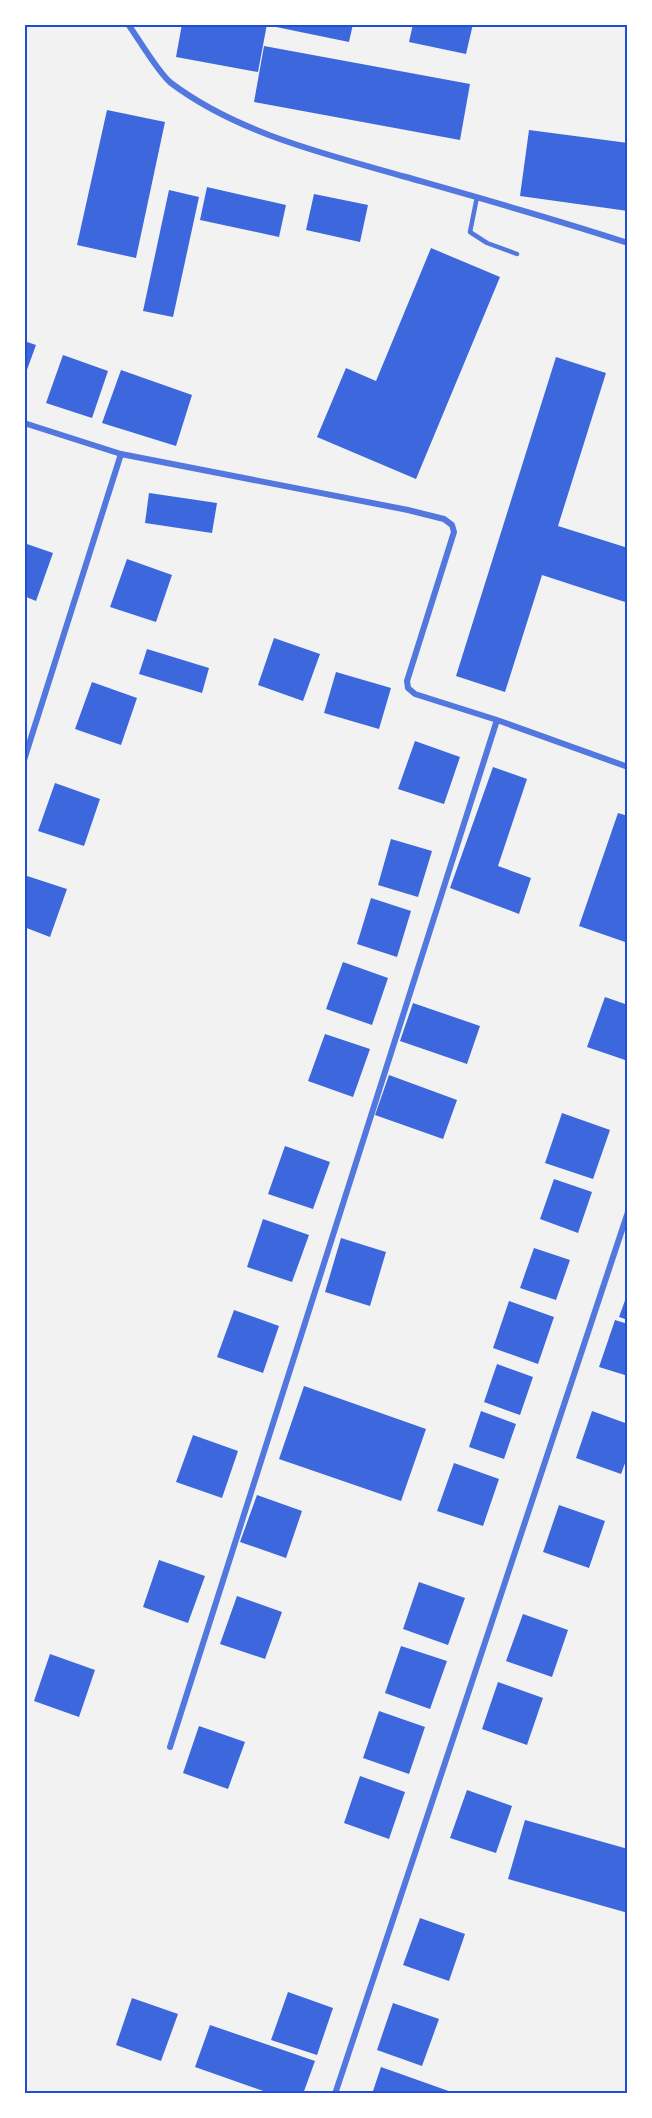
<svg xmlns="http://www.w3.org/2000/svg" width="652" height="2118" font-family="Raleway,sans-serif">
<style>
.building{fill:#3d67dc}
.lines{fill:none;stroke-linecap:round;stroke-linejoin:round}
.service{stroke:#5277de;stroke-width:4.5}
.minor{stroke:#5277de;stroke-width:6}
.neatline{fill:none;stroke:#1d4ed8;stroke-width:2}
</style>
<rect width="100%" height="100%" fill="#f2f2f2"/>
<path class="building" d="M182,24H267L258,72L176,57Z
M277,24H353L349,42L276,27Z
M413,24H473L466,54L409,42Z
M264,46L470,84L460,140L254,102Z
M107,110L165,122L136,258L77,245Z
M529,130L628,143V211L520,196Z
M207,187L286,205L279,237L200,220Z
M169,190L199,197L173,317L143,311Z
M314,194L368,205L360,242L306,230Z
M431,248L500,277L416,479L317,437L346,368L376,381Z
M24,341L36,345L24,378Z
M63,355L108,371L92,418L46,403Z
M556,357L606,373L558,526L628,548V603L542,575L505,692L456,676Z
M121,370L192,395L176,446L102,423Z
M149,493L217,503L212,533L145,523Z
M24,543L53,553L36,601L24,596Z
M127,559L172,575L156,622L110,607Z
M274,638L320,654L303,701L258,685Z
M147,649L209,668L202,693L139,674Z
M336,672L391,688L379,729L324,713Z
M92,682L137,698L121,745L75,729Z
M415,741L460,757L444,804L398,789Z
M493,767L527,779L498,866L531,878L519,914L450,888Z
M55,783L100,799L84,846L38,831Z
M618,813L628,816V943L579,926Z
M391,839L432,851L418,897L378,885Z
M24,875L67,889L50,937L24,927Z
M371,898L411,911L397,957L357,944Z
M343,962L388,978L372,1025L326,1009Z
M605,997L628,1005V1061L587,1047Z
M413,1003L480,1026L467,1064L400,1041Z
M325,1034L370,1049L353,1097L308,1081Z
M389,1075L457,1100L443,1139L375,1115Z
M562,1113L610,1130L593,1179L545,1163Z
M285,1146L330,1162L313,1209L268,1194Z
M554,1179L592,1192L578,1233L540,1219Z
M263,1219L309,1235L292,1282L247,1267Z
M341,1238L386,1252L370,1306L325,1292Z
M534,1248L570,1260L556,1300L520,1288Z
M628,1292V1320L619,1317Z
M509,1301L554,1317L538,1364L493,1348Z
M234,1310L279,1326L263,1373L217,1357Z
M615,1320L628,1324V1376L599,1367Z
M497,1364L533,1377L520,1415L484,1402Z
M304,1386L426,1429L401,1501L279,1459Z
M481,1411L516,1424L504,1459L469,1447Z
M592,1411L628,1424V1455L621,1474L576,1458Z
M193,1435L238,1451L222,1498L176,1482Z
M454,1463L499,1479L483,1526L437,1511Z
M257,1495L302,1511L286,1558L240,1542Z
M559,1505L605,1521L589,1568L543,1552Z
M159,1560L205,1576L188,1623L143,1607Z
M419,1582L465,1598L448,1645L403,1629Z
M237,1596L282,1612L265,1659L220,1644Z
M523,1614L568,1630L552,1677L506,1661Z
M401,1646L447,1661L430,1709L385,1693Z
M50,1654L95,1670L79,1717L34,1701Z
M498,1682L543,1698L527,1745L482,1729Z
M379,1711L425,1727L409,1774L363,1758Z
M199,1726L245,1742L228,1789L183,1773Z
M360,1776L405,1792L389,1839L344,1823Z
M467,1790L512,1806L496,1853L450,1838Z
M525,1820L628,1849V1913L508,1879Z
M420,1918L465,1934L449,1981L403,1965Z
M288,1992L333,2008L317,2055L271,2040Z
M132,1998L178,2014L161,2061L116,2045Z
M393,2003L439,2019L422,2066L377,2050Z
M210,2025L315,2061L303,2094H272L195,2067Z
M381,2067L457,2094H372Z"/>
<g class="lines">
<path class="service" d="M477,197L470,232L487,243L517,254"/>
<path class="minor" d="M128,24C138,38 159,74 171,83C239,134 326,154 406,177C480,198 555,219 628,243
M24,423L121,454L408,510L444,519L452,525L454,532L407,681L408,688L415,694L497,720
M24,760L121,454
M170,1747L497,720L628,767
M335,2094L628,1212"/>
</g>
<rect width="652" height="2118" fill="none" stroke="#ffffff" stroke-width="51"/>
<rect x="26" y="26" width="600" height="2066" class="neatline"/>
</svg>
